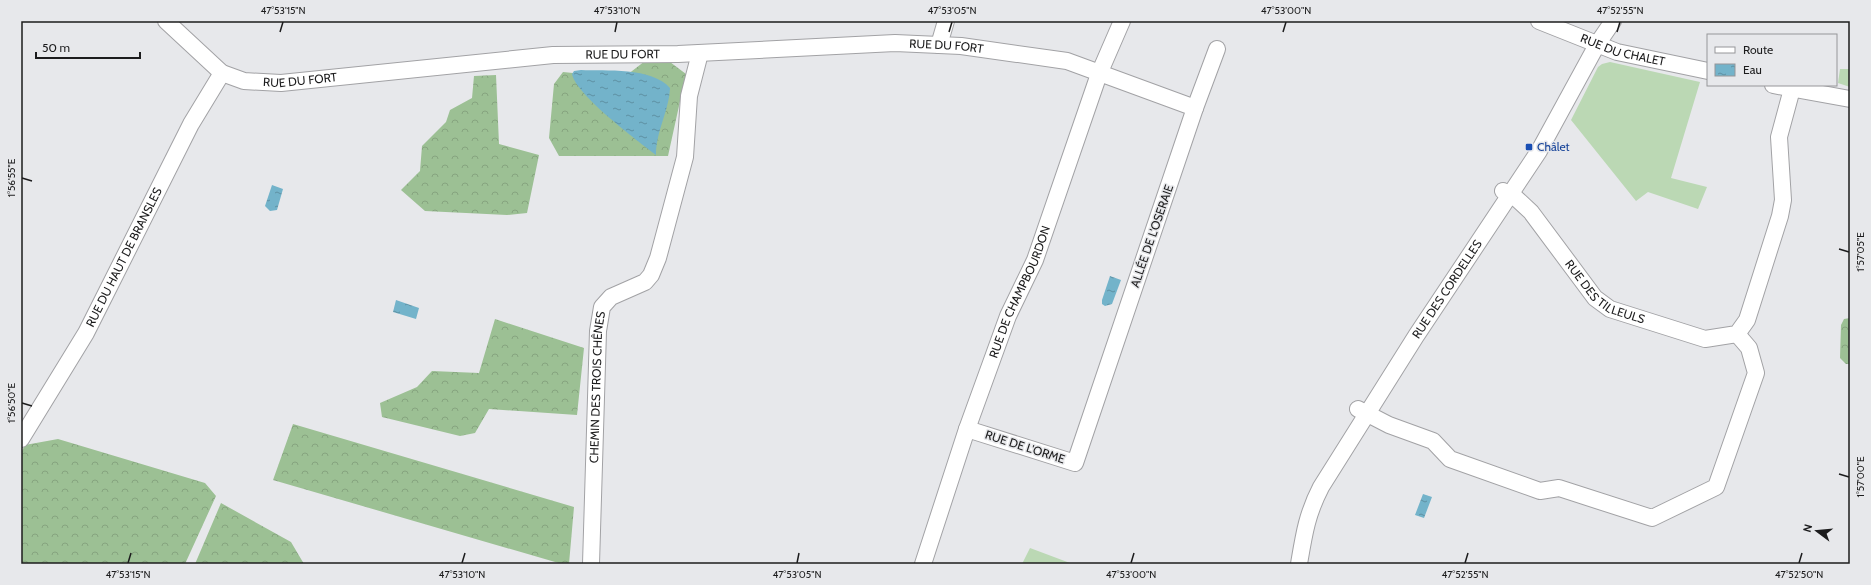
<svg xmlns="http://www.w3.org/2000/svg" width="1871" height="585" font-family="Cabin,sans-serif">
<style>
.grass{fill:#bbd8b4}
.forest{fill:url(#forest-crowns)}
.water{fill:url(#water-ripples)}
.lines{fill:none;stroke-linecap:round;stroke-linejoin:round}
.minor-casing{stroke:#a2a2a5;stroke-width:18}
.minor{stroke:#fff;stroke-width:16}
.ticks{fill:none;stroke:#1c1c1d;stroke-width:1.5}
.transit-dot{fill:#1a4fb4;stroke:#e7e8eb;stroke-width:1.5}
.labels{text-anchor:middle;stroke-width:3;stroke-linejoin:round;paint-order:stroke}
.street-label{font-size:12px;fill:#1c1c1d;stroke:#e7e8eb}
.transit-label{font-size:12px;fill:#164399;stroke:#e7e8eb;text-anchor:start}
.neatline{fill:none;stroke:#1c1c1d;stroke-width:1.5}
.ticks-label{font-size:10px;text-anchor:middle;fill:#1c1c1d}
</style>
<defs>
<pattern id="forest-crowns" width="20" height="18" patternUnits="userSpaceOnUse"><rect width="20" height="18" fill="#9cc094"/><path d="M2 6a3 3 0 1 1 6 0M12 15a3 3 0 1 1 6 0" fill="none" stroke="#86a47f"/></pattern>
<pattern id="water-ripples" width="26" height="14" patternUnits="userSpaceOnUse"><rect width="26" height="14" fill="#73b3ca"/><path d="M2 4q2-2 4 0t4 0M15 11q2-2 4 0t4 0" fill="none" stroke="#5e91a3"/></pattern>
</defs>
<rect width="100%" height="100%" fill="#e7e8eb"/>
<path class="grass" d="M1610,62L1700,82L1671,178L1707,187L1698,209L1648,192L1636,201L1571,120L1598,67L1602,64Z
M1840,69H1850V87L1838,83Z
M1030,548L1070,563L1069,564H1022Z"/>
<path class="forest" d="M666,59L686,74L668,156H559L549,138L554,84L563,72L623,78L645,61Z
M496,75L499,144L539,155L527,213L507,215L425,211L401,190L420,171L422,146L446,122L450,110L472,98L474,76Z
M1850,318V364H1846L1840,358L1841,325L1844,319Z
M495,319L584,348L577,415L489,409L475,433L460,436L382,417L380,403L417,387L432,371L479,373Z
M293,424L574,507L569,564H562L273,480Z
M58,439L205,483L216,496L185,564H25L21,562V453L25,445Z
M221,503L291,542L304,564H195Z"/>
<path class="water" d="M581,70C605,71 652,67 670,88C669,111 656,131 656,155C638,141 576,95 572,74L574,71Z
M272,185L283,189L277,210L270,211L265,206Z
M1110,276L1121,280L1112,304L1105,306L1102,304V300Z
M396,300L419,308L416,319L393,312Z
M1423,494L1432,497L1424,518L1415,515Z"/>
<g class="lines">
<g class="minor-casing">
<g id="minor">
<path id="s1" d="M166,21L222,73L244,81L281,83L553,55L678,54L895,43L961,46L1067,61L1195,108L1075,463L967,429"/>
<path id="s2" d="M1539,21L1617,52L1708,71"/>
<path d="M939,45L946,21"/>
<path d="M1773,85L1850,99"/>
<path d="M1195,108L1217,49"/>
<path id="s3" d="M1503,191L1517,199L1531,212L1595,298L1610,309L1705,339L1737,334L1747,320L1780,216L1783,200L1779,137L1792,89"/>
<path d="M1358,409L1389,425L1433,441L1450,459L1540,491L1559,488L1652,518L1716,487L1756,373L1749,348L1737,334"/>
<path id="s4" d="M21,439L86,333L191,124L222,73"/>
<path id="s5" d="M591,564L598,331L602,307L611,297L645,282L651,275L658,258L685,157L689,96L700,53"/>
<path id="s6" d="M923,564L967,429L1008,316L1035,260L1099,74L1122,21"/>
<path id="s7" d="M1299,564C1304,534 1307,514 1321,487L1416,336L1539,151L1598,43L1613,21"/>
</g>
</g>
<use href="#minor" class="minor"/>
</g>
<path class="ticks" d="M280,32L283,22M615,32L617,22M949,32L952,22M1283,32L1286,22M1617,32L1620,22M22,178L32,181M1839,249L1849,252M22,403L32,406M1839,474L1849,477M128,563L131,553M462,563L465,553M797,563L799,553M1131,563L1134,553M1465,563L1468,553M1799,563L1802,553"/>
<rect class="transit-dot" x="1525" y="143" width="8" height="8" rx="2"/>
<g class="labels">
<g class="street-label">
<text dy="4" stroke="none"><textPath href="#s1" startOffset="804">RUE DU FORT</textPath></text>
<text dy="4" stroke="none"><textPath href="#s2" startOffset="89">RUE DU CHALET</textPath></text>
<text dy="4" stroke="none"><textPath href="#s1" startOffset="480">RUE DU FORT</textPath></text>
<text dy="4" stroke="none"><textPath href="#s1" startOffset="156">RUE DU FORT</textPath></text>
<text transform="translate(1152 236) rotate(-71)" y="4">ALLÉE DE L'OSERAIE</text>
<text dy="4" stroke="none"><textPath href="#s4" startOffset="209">RUE DU HAUT DE BRANSLES</textPath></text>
<text dy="4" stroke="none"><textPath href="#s7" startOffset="315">RUE DES CORDELLES</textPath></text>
<text dy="4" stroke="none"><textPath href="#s3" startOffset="147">RUE DES TILLEULS</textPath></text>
<text dy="4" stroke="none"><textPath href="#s6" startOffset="289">RUE DE CHAMPBOURDON</textPath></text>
<text dy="4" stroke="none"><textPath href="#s5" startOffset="177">CHEMIN DES TROIS CHÊNES</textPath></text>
<text transform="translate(1025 447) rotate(18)" y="4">RUE DE L'ORME</text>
</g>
<g class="transit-label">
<text x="1537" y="151">Châlet</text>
</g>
</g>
<rect width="1871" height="585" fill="none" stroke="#e7e8eb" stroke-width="44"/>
<rect x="1707" y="34" width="130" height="52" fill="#e7e8eb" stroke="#969699"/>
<rect x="1715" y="47" width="20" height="6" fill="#ffffff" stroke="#969699"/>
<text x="1743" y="54" font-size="12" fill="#1c1c1d">Route</text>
<rect x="1715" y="64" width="20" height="12" fill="url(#water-ripples)" stroke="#969699"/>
<text x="1743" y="74" font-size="12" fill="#1c1c1d">Eau</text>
<g transform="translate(1817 531) rotate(286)" stroke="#e7e8eb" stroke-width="3" paint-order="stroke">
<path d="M0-3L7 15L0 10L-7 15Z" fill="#1c1c1d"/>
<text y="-6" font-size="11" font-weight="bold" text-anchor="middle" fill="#1c1c1d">N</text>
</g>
<path d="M36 52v6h104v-6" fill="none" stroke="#1c1c1d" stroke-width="2"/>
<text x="42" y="52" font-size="12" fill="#1c1c1d" stroke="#e7e8eb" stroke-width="3" paint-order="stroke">50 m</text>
<rect x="22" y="22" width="1827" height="541" class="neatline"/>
<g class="ticks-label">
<text x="283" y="14">47°53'15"N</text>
<text x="617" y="14">47°53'10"N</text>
<text x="952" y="14">47°53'05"N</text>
<text x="1286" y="14">47°53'00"N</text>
<text x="1620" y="14">47°52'55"N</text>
<text transform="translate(11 178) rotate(-90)" y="4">1°56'55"E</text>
<text transform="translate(1860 252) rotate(-90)" y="4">1°57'05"E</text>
<text transform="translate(11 403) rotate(-90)" y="4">1°56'50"E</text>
<text transform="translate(1860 477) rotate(-90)" y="4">1°57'00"E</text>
<text x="128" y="578">47°53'15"N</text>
<text x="462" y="578">47°53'10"N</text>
<text x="797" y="578">47°53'05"N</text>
<text x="1131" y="578">47°53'00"N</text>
<text x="1465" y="578">47°52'55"N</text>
<text x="1799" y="578">47°52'50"N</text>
</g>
</svg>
